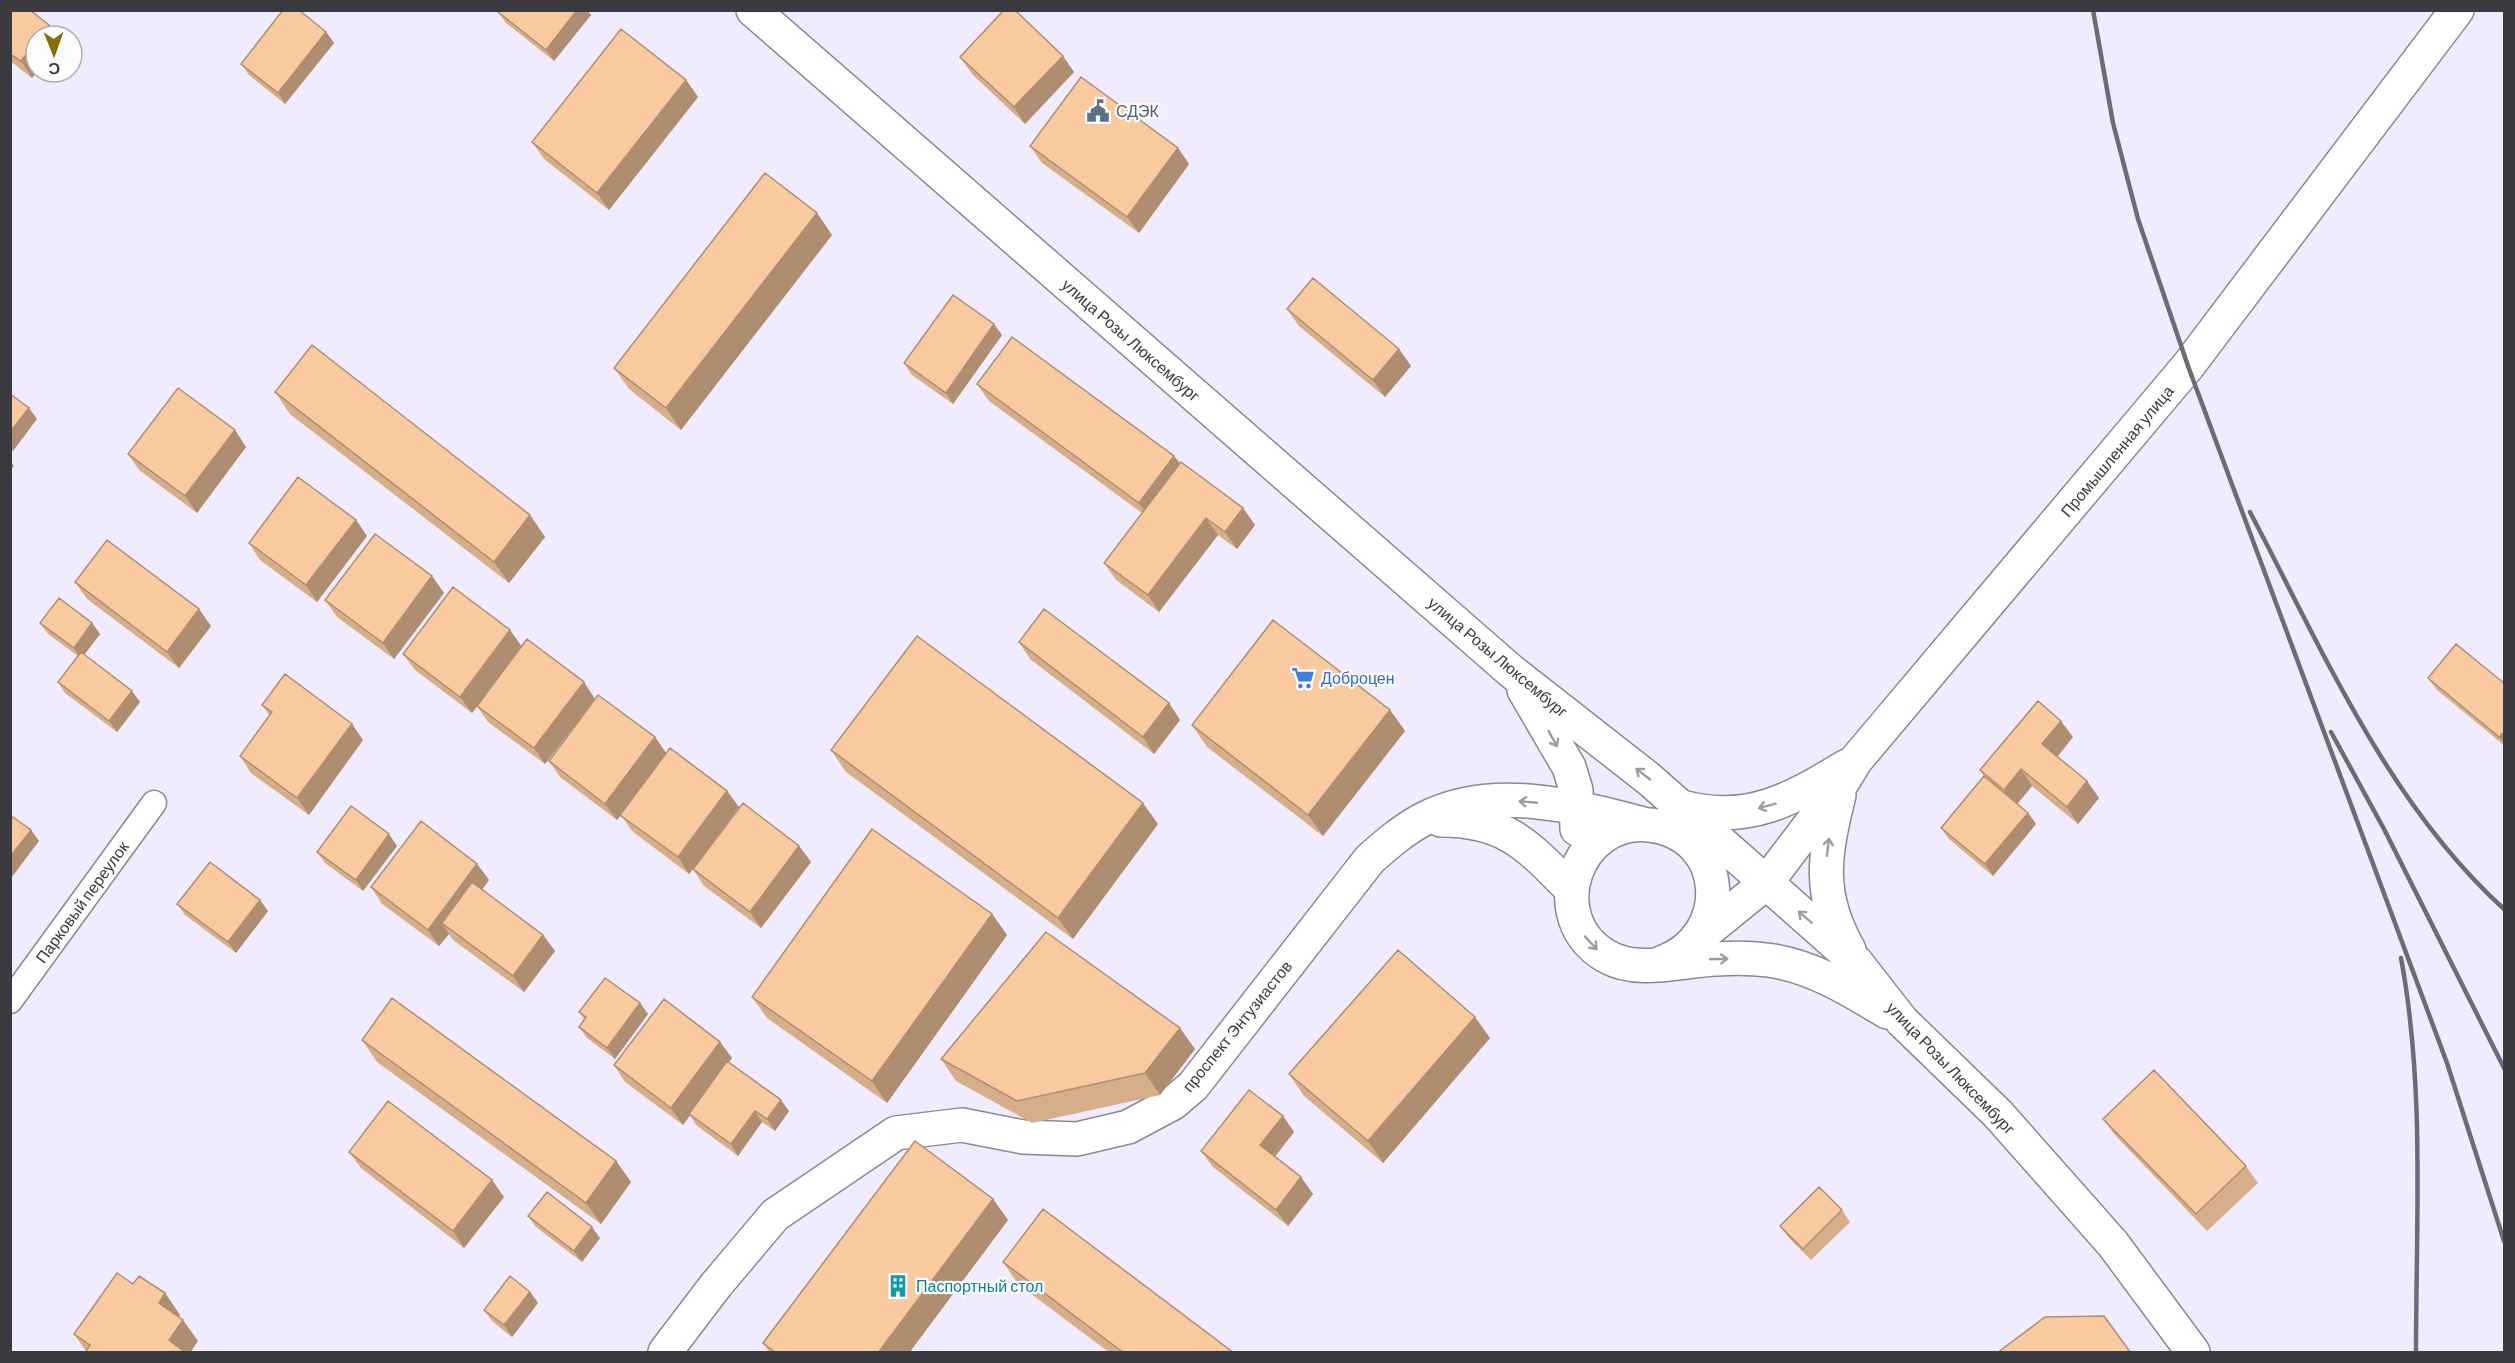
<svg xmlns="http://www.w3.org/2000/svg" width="2515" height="1363" font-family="Barlow,sans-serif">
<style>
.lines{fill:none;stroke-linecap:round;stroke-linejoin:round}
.minor-casing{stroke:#8b8797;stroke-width:27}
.secondary-casing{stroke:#8b8797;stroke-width:36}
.minor{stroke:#fff;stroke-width:24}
.secondary{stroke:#fff;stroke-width:33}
.rail{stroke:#6e6b75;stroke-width:4.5}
.wall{fill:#d6ae8a}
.shaded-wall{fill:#ae8d70}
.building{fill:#f9caa0;stroke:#ae8d70;stroke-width:1.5}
.oneway{stroke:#9e9ca0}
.labels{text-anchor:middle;stroke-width:4.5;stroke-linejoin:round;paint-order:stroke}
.service-label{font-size:16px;fill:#4e5e75;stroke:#fcfcfc;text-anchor:start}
.street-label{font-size:16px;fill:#3c3a41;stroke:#fcfcfc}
.shop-label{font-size:16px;fill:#366cbe;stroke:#fcfcfc;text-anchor:start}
.culture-label{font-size:16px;fill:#0d838f;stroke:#fcfcfc;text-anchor:start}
</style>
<rect width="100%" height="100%" fill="#f1ecfd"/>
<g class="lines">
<g class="minor-casing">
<path id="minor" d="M10,1001L154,803"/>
</g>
<g class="secondary-casing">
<path id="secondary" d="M753,10L1511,671L1649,779L1856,962L1902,1021L1998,1114L2113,1244L2193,1352
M1524,690L1569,767L1576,790L1577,829
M1839,795C1824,856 1817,894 1849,950
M1682,807C1748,825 1792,799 1847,766
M1441,820C1507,820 1528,846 1572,890
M1697,939L1766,883L1842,783L1856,760L2188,366L2457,10
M1661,963C1735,937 1728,834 1650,825C1576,817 1541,918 1606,956C1638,975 1682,960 1717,959C1734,958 1751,958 1767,960C1810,965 1851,990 1887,1012
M665,1352L716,1285L775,1215L896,1133L962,1125L1023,1137L1077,1139L1128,1127L1173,1103L1193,1086L1370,859C1386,845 1403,830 1422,820C1491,783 1576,806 1647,825"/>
</g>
<use href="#minor" class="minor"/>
<use href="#secondary" class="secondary"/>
<path class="rail" d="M2093,10L2113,123L2138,219L2188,366L2447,1063L2504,1241
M2250,512C2322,649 2388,804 2504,909
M2331,732L2384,829L2504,1068
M2401,958C2425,1087 2416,1221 2416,1352"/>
</g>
<path class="wall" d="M10,10L49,25L57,36H36V72H37L32,78L10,61Z
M499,10H587L591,15L554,61L506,23L498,12Z
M326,32L334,43L285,104L249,75L241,64Z
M960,57L1074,72L1025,124L972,74Z
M686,80L698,97L609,210L544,159L532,142Z
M1030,146L1178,148L1189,164L1139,233L1042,163Z
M817,213L832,235L681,430L629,389L614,368Z
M1287,309L1399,349L1411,366L1385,397L1299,326Z
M1002,335L953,404L912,375L904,363Z
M977,384L1174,456L1180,463L1243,508L1255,525L1237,549L1218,535L1159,612L1116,580L1104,563L1142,513L989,401Z
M275,392L530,515L545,537L509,583L290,414Z
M246,447L197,513L139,470L128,454Z
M356,520L367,536L317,602L260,560L249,543Z
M432,576L444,593L394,659L337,617L325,600Z
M75,582L211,626L179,668L87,599Z
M40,623H92L100,634L84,655L140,702L117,732L65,693L58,682L78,656L48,634Z
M510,630L521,646L595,699L545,764L488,722L477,706L472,713L415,670L403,654Z
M1019,642L1169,703L1180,720L1154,754L1030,659Z
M2428,678L2505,684V746L2436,689Z
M262,705L363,740L309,815L251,773L240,756L270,716Z
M1390,710L1405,731L1323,836L1207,747L1192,725Z
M2073,737L2057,756L2087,781L2099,798L2078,824L2032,786L2017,804L2028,813L2036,824L1993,876L1949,839L1941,828L1984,776L1980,770Z
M831,750L1158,824L1073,939L846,772Z
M666,753L727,791L739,807L689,874L632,831L621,815L617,820L560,777L549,761Z
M397,846L363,891L325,863L317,852Z
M799,846L811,862L761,928L704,886L693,869Z
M477,864L489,880L482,890L543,935L555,951L524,992L453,940L449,934L439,946L382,904L371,887Z
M177,904L268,911L236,953L185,915Z
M992,914L1007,935L887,1103L767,1018L752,997Z
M640,1003L648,1014L615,1059L587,1038L579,1027L584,1019L579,1012Z
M1490,1038L1383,1163L1304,1096L1289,1074Z
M362,1040L616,1161L631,1182L601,1224L377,1062Z
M720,1042L732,1058L729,1062L789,1111L775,1131L762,1122L738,1156L696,1125L690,1115L683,1125L625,1082L614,1065Z
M1195,1049L1160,1095L1032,1123L956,1081L941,1059Z
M1283,1116L1294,1132L1275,1157L1313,1194L1288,1226L1213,1167L1201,1151Z
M2103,1119L2246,1166L2258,1183L2207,1231L2115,1135Z
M349,1152L504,1197L464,1248L361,1168Z
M993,1199L1008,1220L909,1353H770L763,1343Z
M1842,1210L1850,1222L1811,1260L1788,1237L1780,1226Z
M528,1216L600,1238L582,1262L536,1227Z
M1003,1262L1234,1353H1110L1018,1284Z
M133,1284L165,1293L180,1315L179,1317L198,1341L86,1351L74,1334Z
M530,1292L538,1303L512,1337L492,1321L484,1310Z"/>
<path class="shaded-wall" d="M577,10H587L591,15L554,61L546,50Z
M49,25L57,36H40Z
M326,32L334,43L285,104L278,93Z
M36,42V72H37L32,78L21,61Z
M1063,56L1074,72L1025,124L1014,107Z
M686,80L698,97L609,210L597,193Z
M1178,148L1189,164L1139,233L1127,217Z
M817,213L832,235L681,430L666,408Z
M994,324L1002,335L953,404L946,393Z
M1399,349L1411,366L1385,397L1373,380Z
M29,408L37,419L13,451L10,447V432Z
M235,430L246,447L197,513L185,496Z
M1174,456L1186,472L1151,520L1139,503Z
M10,461L14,466L10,470Z
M1243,508L1255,525L1237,549L1225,532Z
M530,515L545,537L509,583L494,562Z
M1206,518L1218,535L1159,612L1148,595Z
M356,520L367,536L317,602L306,585Z
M432,576L444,593L394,659L383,643Z
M199,609L211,626L179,668L167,652Z
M92,623L100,634L81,659L74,648Z
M510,630L522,647L472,713L460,697Z
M584,682L595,699L545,764L534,748Z
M132,691L140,702L117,732L109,721Z
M1169,703L1180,720L1154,754L1143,737Z
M1390,710L1405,731L1323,836L1308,815Z
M2061,721L2073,737L2054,761L2042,744Z
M352,724L363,740L309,815L297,798Z
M2505,731V744L2499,737Z
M655,737L667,754L617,820L605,804Z
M2021,769L2032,786L2015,807L2004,790Z
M2087,781L2099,798L2078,824L2067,807Z
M727,791L739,807L689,874L678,857Z
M1143,803L1158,824L1073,939L1058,918Z
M2028,813L2036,824L1993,876L1985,864Z
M31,830L39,841L12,877L10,875V857Z
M389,834L397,846L363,891L356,880Z
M799,846L811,862L761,928L750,912Z
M477,864L489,880L451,930L442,923L449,934L439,946L428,930Z
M260,900L268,911L236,953L228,942Z
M992,914L1007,935L887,1103L872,1081Z
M543,935L555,951L524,992L513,976Z
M640,1003L648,1014L615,1059L607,1048Z
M1475,1017L1490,1038L1383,1163L1368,1141Z
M1180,1028L1195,1049L1160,1095L1145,1073Z
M720,1042L732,1058L683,1125L671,1108Z
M781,1100L789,1111L775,1131L767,1119Z
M755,1111L762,1122L738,1156L731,1144Z
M1283,1116L1294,1132L1271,1161L1260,1145Z
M616,1161L631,1182L601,1224L586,1203Z
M1301,1177L1313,1194L1288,1226L1276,1210Z
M492,1180L504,1197L464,1248L453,1231Z
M993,1199L1008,1220L909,1353H878Z
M592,1227L600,1238L582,1262L574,1251Z
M530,1292L538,1303L512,1337L504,1325Z
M165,1293L180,1315L174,1324L159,1303Z
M183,1320L198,1341L190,1353H177L169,1340Z"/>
<path class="building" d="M10,10H30L49,25L40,36H36V42L21,61L10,54Z
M283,10H299L326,32L278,93L241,64Z
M499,10H577L546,50L498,12Z
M1004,10H1015L1063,56L1014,107L960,57Z
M621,29L686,80L597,193L532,142Z
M1081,77L1178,148L1127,217L1030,146Z
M765,173L817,213L666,408L614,368Z
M1313,278L1399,349L1373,380L1287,309Z
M953,295L994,324L946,393L904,363Z
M1012,337L1174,456L1139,503L977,384Z
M312,345L530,515L494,562L275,392Z
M178,388L235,430L185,496L128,454Z
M10,394L29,408L10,432Z
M1181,462L1243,508L1225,532L1206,518L1148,595L1104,563Z
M298,477L356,520L306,585L249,543Z
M375,534L432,576L383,643L325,600Z
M107,540L199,609L167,652L75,582Z
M453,587L510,630L460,697L403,654Z
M59,598L92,623L74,648L40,623Z
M1044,609L1169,703L1143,737L1019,642Z
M1273,620L1390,710L1308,815L1192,725Z
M917,636L1143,803L1058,918L831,750Z
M527,639L584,682L534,748L477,706Z
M2456,644L2505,684V731L2499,737L2428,678Z
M81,652L132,691L109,721L58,682Z
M285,674L352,724L297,798L240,756L272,712L262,705Z
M598,695L655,737L605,804L549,761Z
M2038,701L2061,721L2042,744L2087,781L2067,807L2021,769L2004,790L1980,770Z
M670,748L727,791L678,857L620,815Z
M1984,776L2028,813L1985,864L1941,828Z
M743,803L799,846L750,912L693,869Z
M351,806L389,834L356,880L317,852Z
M10,815L31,830L10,857Z
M421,821L477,864L428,930L371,887Z
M872,829L992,914L872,1081L752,997Z
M210,862L260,900L228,942L177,904Z
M472,882L543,935L513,976L442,923Z
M1046,932L1180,1028L1145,1073L1017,1101L941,1059Z
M1398,950L1475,1017L1368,1141L1289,1074Z
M605,978L640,1003L607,1048L579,1027L586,1017L579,1012Z
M392,998L616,1161L586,1203L362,1040Z
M664,999L720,1042L671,1108L614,1065Z
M727,1061L781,1100L767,1119L755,1111L731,1144L689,1114Z
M2154,1070L2246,1166L2196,1214L2103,1119Z
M1249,1090L1283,1116L1260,1145L1301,1177L1276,1210L1201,1151Z
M388,1101L492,1180L453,1231L349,1152Z
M915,1141L993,1199L878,1353H776L763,1343Z
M1819,1187L1842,1210L1803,1249L1780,1226Z
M547,1192L592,1227L574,1251L528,1216Z
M1043,1209L1234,1353H1124L1003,1262Z
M117,1273L133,1284L139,1276L165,1293L159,1303L183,1320L169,1340L186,1353H85L90,1345L74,1334Z
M510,1276L530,1292L504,1325L484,1310Z
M2104,1316L2131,1353H1997L2045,1317Z"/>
<defs><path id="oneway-shaft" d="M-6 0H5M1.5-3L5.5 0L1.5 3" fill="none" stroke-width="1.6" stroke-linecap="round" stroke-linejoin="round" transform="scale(1.5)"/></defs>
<g class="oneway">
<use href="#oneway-shaft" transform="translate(1553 739) rotate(61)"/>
<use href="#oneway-shaft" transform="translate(1643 774) rotate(-142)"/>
<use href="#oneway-shaft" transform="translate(1528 802) rotate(-175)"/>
<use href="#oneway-shaft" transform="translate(1767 806) rotate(165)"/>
<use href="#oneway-shaft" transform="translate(1828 847) rotate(-83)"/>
<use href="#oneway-shaft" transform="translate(1805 917) rotate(-139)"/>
<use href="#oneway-shaft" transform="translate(1591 943) rotate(47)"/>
<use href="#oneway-shaft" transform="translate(1719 959) rotate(-2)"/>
</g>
<defs>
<g id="civic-bare" transform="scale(1.8)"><path d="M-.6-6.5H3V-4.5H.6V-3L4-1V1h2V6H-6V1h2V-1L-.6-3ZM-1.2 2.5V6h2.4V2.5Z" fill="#5c6f8a" stroke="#fcfcfc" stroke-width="2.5" paint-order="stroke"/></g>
<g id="supermarket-bare" transform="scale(1.8)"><path d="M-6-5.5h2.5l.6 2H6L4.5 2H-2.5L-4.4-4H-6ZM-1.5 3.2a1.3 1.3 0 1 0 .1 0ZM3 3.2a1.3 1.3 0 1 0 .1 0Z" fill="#3f7fe0" stroke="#fcfcfc" stroke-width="2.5" paint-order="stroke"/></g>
<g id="building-bare" transform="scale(1.8)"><path d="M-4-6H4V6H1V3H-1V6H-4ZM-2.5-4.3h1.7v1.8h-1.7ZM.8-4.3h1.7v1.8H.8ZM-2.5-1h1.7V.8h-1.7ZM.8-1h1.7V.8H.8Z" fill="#0f9aa8" stroke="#fcfcfc" stroke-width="2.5" paint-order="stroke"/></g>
</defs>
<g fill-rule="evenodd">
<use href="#civic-bare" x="1098" y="111"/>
<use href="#supermarket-bare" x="1303" y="678"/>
<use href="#building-bare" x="898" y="1286"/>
</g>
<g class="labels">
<g class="service-label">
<text x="1116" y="117">СДЭК</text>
</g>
<g class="street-label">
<text transform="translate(1131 340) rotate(41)" y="6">улица Розы Люксембург</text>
<text transform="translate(2117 451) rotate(-50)" y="6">Промышленная улица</text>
<text transform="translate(1498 657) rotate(40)" y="6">улица Розы Люксембург</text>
<text transform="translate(82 902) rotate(-54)" y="6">Парковый переулок</text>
<text transform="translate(1237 1026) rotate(-51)" y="6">проспект Энтузиастов</text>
<text transform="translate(1951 1068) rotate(46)" y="6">улица Розы Люксембург</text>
</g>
<g class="shop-label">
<text x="1321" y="684">Доброцен</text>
</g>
<g class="culture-label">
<text x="916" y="1292">Паспортный стол</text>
</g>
</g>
<rect width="2515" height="1363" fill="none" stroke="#3c3a41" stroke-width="24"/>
<g transform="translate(54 54) rotate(179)"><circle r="28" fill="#fcfcfc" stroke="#afaeb1" stroke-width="1.5"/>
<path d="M0-4.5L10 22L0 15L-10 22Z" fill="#866c0a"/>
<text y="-9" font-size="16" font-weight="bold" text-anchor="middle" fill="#3c3a41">С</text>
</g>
</svg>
